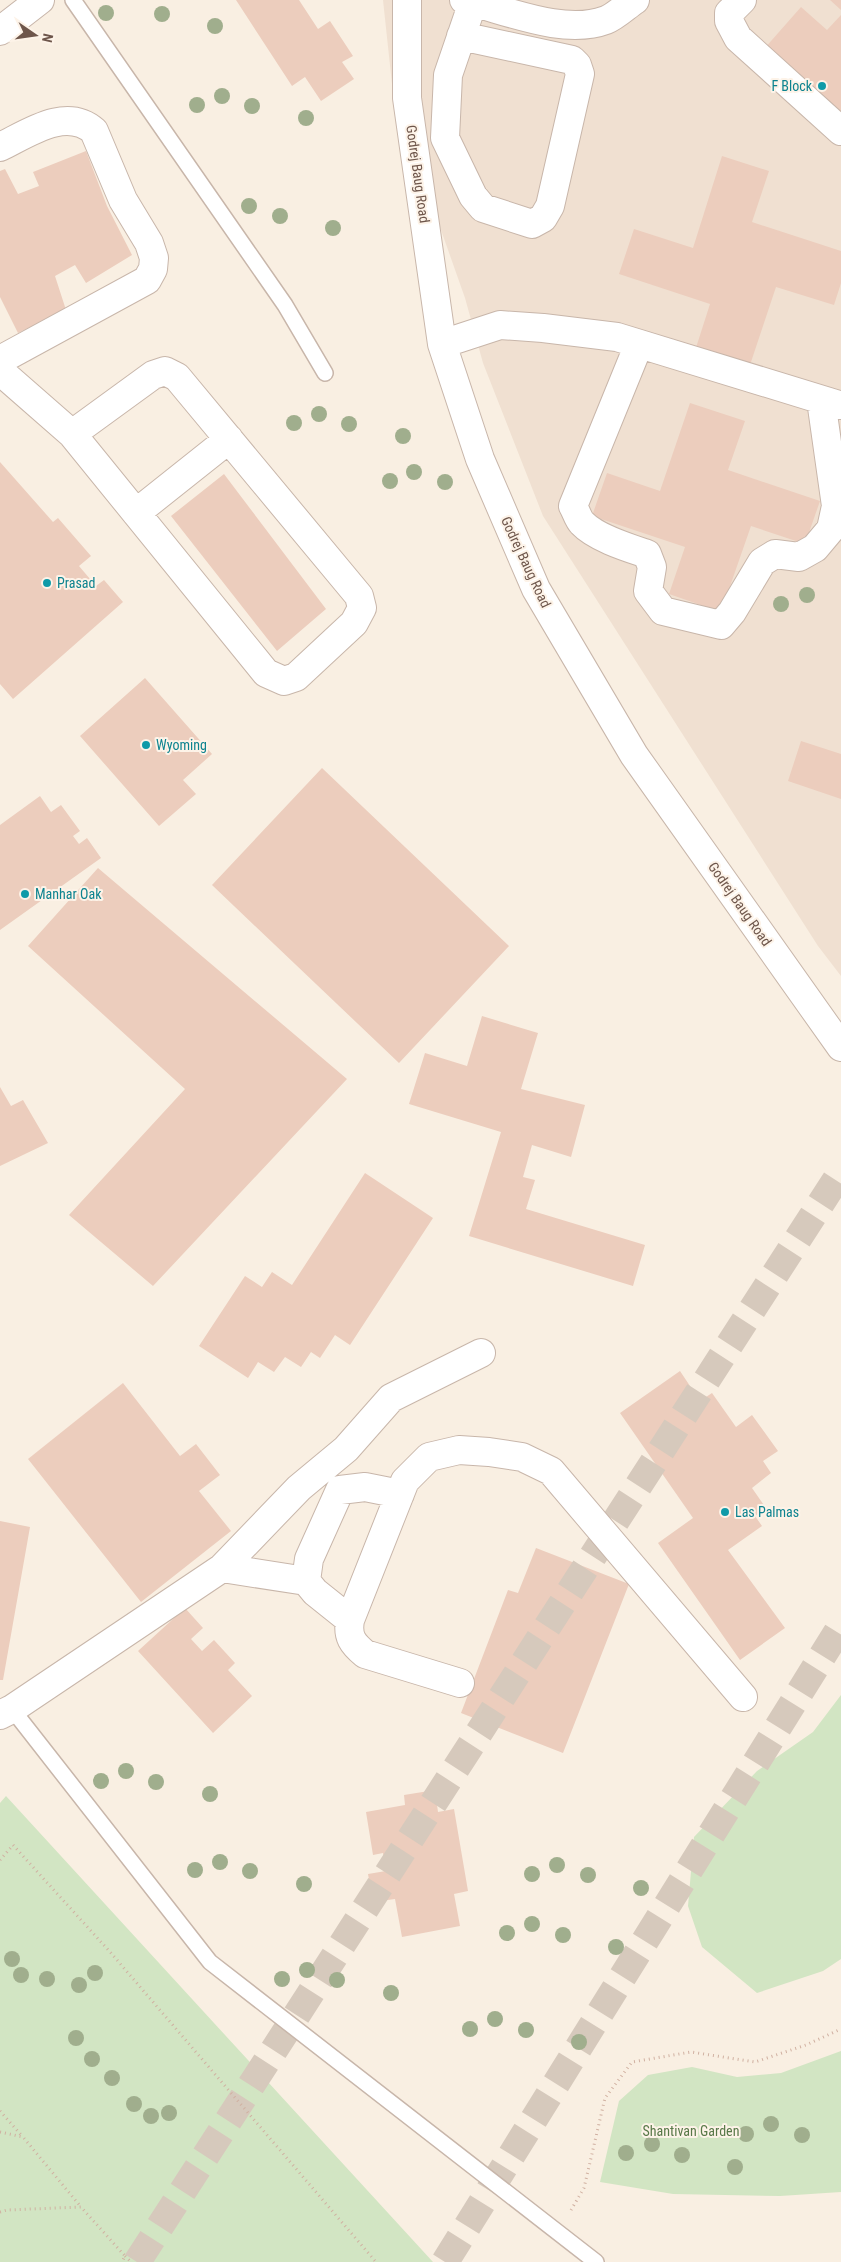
<svg xmlns="http://www.w3.org/2000/svg" width="841" height="2262" font-family="'Roboto Condensed',sans-serif">
<style>
.residential{fill:#f0e0d1}
.green{fill:#d2e5c3}
.building{fill:#eccdbd}
.lines{fill:none;stroke-linecap:round;stroke-linejoin:round}
.motorway-tunnel{stroke:#d6c9bc;stroke-width:28;stroke-dasharray:28 14;stroke-linecap:butt}
.service-casing{stroke:#c8b6aa;stroke-width:18}
.minor-casing{stroke:#c8b6aa;stroke-width:30}
.tertiary-casing{stroke:#c8b6aa;stroke-width:30}
.path{stroke:#d0b0a1;stroke-width:3;stroke-dasharray:1 4;stroke-linecap:butt}
.service{stroke:#fff;stroke-width:15}
.minor{stroke:#fff;stroke-width:28}
.tertiary{stroke:#fff;stroke-width:28}
.tree{fill:#a0ae8d}
.culture-dot{fill:#0f9aa8;stroke:#fdf3e8;stroke-width:2}
.labels{text-anchor:middle;stroke-width:4;stroke-linejoin:round;paint-order:stroke}
.culture-label{font-size:14px;fill:#0d838f;stroke:#fdf3e8;text-anchor:start}
.street-label{font-size:14px;fill:#6e564b;stroke:#fdf3e8}
.park-label{font-size:14px;fill:#587848;stroke:#fdf3e8}
</style>
<rect width="100%" height="100%" fill="#f9efe2"/>
<path class="residential" d="M383,0H841V976L818,946L543,516L483,363L465,298L404,125L392,84Z"/>
<path class="green" d="M841,1695V1959L823,1971L757,1993L702,1947L688,1906L694,1837L757,1771L813,1732Z
M6,1796L433,2262H0V1803Z
M841,2051V2192L780,2196L673,2194L600,2182L619,2101L648,2075L692,2067L737,2077L781,2073Z"/>
<path class="building" d="M236,0H299L318,29L330,21L353,56L342,62L354,79L321,101L305,77L292,86Z
M830,0H841V10Z
M801,7L827,30L841,15V123L764,49Z
M86,151L107,206L132,255L86,283L75,265L55,276L66,310L18,333L0,297V171L5,169L18,194L39,186L33,172Z
M722,156L769,171L752,222L841,251V283L834,305L776,287L747,374L693,357L710,304L619,274L634,229L693,248Z
M690,403L745,421L728,470L820,501L805,544L751,526L721,612L669,594L685,547L592,516L607,473L660,491Z
M0,462L53,522L58,518L91,556L79,566L96,586L104,580L123,602L13,699L0,684Z
M224,474L326,609L277,651L171,516Z
M145,678L212,754L183,780L196,794L159,826L80,736Z
M801,741L841,754V799L788,781Z
M322,768L509,946L399,1063L212,885Z
M40,796L51,812L61,805L80,831L73,836L79,844L87,838L101,858L0,930V825Z
M98,868L347,1079L153,1286L69,1215L185,1089L28,946Z
M482,1016L538,1033L521,1089L585,1105L571,1157L532,1145L523,1177L535,1180L526,1209L645,1245L633,1286L469,1236L501,1132L409,1104L425,1053L467,1066Z
M0,1087L11,1106L23,1100L48,1143L0,1166Z
M365,1173L433,1218L350,1345L335,1335L320,1358L311,1352L301,1367L285,1357L274,1372L258,1362L248,1378L199,1346L245,1276L262,1287L272,1272L292,1285Z
M680,1371L700,1401L712,1393L736,1427L752,1415L778,1451L763,1461L771,1473L752,1488L766,1508L755,1516L762,1526L728,1550L785,1628L740,1660L658,1543L693,1518L620,1413Z
M123,1383L180,1456L196,1444L220,1475L199,1491L231,1531L141,1602L28,1459Z
M0,1521L30,1527L3,1680H0Z
M536,1548L629,1584L563,1753L461,1713L508,1590L518,1593Z
M185,1608L203,1628L191,1639L202,1651L214,1640L235,1663L228,1670L252,1696L213,1733L138,1651Z
M435,1790L438,1812L454,1809L468,1891L454,1894L460,1926L402,1937L395,1899L373,1902L368,1874L386,1871L383,1853L373,1855L366,1812L405,1805L404,1795Z"/>
<g class="lines">
<path class="motorway-tunnel" d="M137,2262L841,1172
M445,2262L841,1626"/>
<g class="service-casing">
<path id="service" d="M73,0L285,305L325,373
M12,1709L210,1962L596,2262"/>
</g>
<g class="minor-casing">
<path id="minor" d="M407,0V98L442,344L480,459L536,589L634,755L841,1047
M464,0C506,10 564,36 606,20C616,16 626,6 635,0
M742,0L729,13V21L738,38L841,131
M461,36L572,60L577,65L580,74L550,206L543,218L532,224L483,208L473,196L445,138L448,75L473,2
M0,147C27,134 66,106 94,131L123,200L149,243L154,258L153,269L147,280L0,360
M442,344L500,325L543,328L617,337L839,405
M639,344L573,506C576,511 578,519 582,523C596,538 629,548 647,554L652,567L648,591L663,611L721,625L732,612L762,562L775,554L799,557L815,548L831,529L836,506L821,400
M0,371L72,434L266,673L284,681L296,677L354,623L362,608L359,596L177,377L165,371L153,375L72,434
M136,513L229,439
M222,1568L306,1581
M350,1620L315,1592L306,1581L309,1559L340,1490L365,1487L400,1494
M460,1683L365,1654C353,1644 347,1637 350,1620L405,1481L429,1457L459,1450L489,1452L522,1457L551,1471L743,1697
M0,1715L12,1709L222,1568L299,1488L346,1449L391,1398L481,1353"/>
</g>
<g class="tertiary-casing">
<path id="tertiary" d="M0,31L40,0"/>
</g>
<path class="path" d="M0,1860L13,1845L111,1953L376,2262
M0,2111L23,2137
M0,2132L23,2137L81,2207
M571,2210L584,2188L605,2098L632,2062L691,2052L755,2062L806,2045L841,2029
M0,2212L7,2210L81,2207L125,2256L122,2262
M125,2256L131,2262"/>
<use href="#service" class="service"/>
<use href="#minor" class="minor"/>
<use href="#tertiary" class="tertiary"/>
</g>
<g class="tree">
<circle cx="106" cy="13" r="8"/>
<circle cx="162" cy="14" r="8"/>
<circle cx="215" cy="26" r="8"/>
<circle cx="222" cy="96" r="8"/>
<circle cx="197" cy="105" r="8"/>
<circle cx="252" cy="106" r="8"/>
<circle cx="306" cy="118" r="8"/>
<circle cx="249" cy="206" r="8"/>
<circle cx="280" cy="216" r="8"/>
<circle cx="333" cy="228" r="8"/>
<circle cx="319" cy="414" r="8"/>
<circle cx="294" cy="423" r="8"/>
<circle cx="349" cy="424" r="8"/>
<circle cx="403" cy="436" r="8"/>
<circle cx="414" cy="472" r="8"/>
<circle cx="390" cy="481" r="8"/>
<circle cx="445" cy="482" r="8"/>
<circle cx="807" cy="595" r="8"/>
<circle cx="781" cy="604" r="8"/>
<circle cx="126" cy="1771" r="8"/>
<circle cx="101" cy="1781" r="8"/>
<circle cx="156" cy="1782" r="8"/>
<circle cx="210" cy="1794" r="8"/>
<circle cx="220" cy="1862" r="8"/>
<circle cx="557" cy="1865" r="8"/>
<circle cx="195" cy="1870" r="8"/>
<circle cx="250" cy="1871" r="8"/>
<circle cx="532" cy="1874" r="8"/>
<circle cx="588" cy="1875" r="8"/>
<circle cx="304" cy="1884" r="8"/>
<circle cx="641" cy="1888" r="8"/>
<circle cx="532" cy="1924" r="8"/>
<circle cx="507" cy="1933" r="8"/>
<circle cx="563" cy="1935" r="8"/>
<circle cx="616" cy="1947" r="8"/>
<circle cx="12" cy="1959" r="8"/>
<circle cx="307" cy="1970" r="8"/>
<circle cx="95" cy="1973" r="8"/>
<circle cx="21" cy="1975" r="8"/>
<circle cx="47" cy="1979" r="8"/>
<circle cx="282" cy="1979" r="8"/>
<circle cx="337" cy="1980" r="8"/>
<circle cx="79" cy="1985" r="8"/>
<circle cx="391" cy="1993" r="8"/>
<circle cx="495" cy="2019" r="8"/>
<circle cx="470" cy="2029" r="8"/>
<circle cx="526" cy="2030" r="8"/>
<circle cx="76" cy="2038" r="8"/>
<circle cx="579" cy="2042" r="8"/>
<circle cx="92" cy="2059" r="8"/>
<circle cx="112" cy="2078" r="8"/>
<circle cx="134" cy="2104" r="8"/>
<circle cx="169" cy="2113" r="8"/>
<circle cx="151" cy="2116" r="8"/>
<circle cx="771" cy="2124" r="8"/>
<circle cx="746" cy="2134" r="8"/>
<circle cx="802" cy="2135" r="8"/>
<circle cx="652" cy="2144" r="8"/>
<circle cx="626" cy="2153" r="8"/>
<circle cx="682" cy="2155" r="8"/>
<circle cx="735" cy="2167" r="8"/>
</g>
<g class="culture-dot">
<circle cx="822" cy="86" r="5"/>
<circle cx="47" cy="583" r="5"/>
<circle cx="146" cy="745" r="5"/>
<circle cx="25" cy="894" r="5"/>
<circle cx="725" cy="1512" r="5"/>
</g>
<g class="labels">
<g class="culture-label">
<text x="812" y="91" text-anchor="end">F Block</text>
<text x="57" y="588">Prasad</text>
<text x="156" y="750">Wyoming</text>
<text x="35" y="899">Manhar Oak</text>
<text x="735" y="1517">Las Palmas</text>
</g>
<g class="street-label">
<text transform="translate(418 174) rotate(82)" y="5">Godrej Baug Road</text>
<text transform="translate(526 562) rotate(65)" y="5">Godrej Baug Road</text>
<text transform="translate(740 904) rotate(55)" y="5">Godrej Baug Road</text>
</g>
<g class="park-label">
<text x="691" y="2136">Shantivan Garden</text>
</g>
</g>
<g transform="translate(35 35) rotate(103)" stroke="#fdf3e8" stroke-width="4" paint-order="stroke">
<path d="M0-4L9 19L0 12L-9 19Z" fill="#6e564b"/>
<text y="-8" font-size="14" font-weight="bold" text-anchor="middle" fill="#6e564b">N</text>
</g>
</svg>
